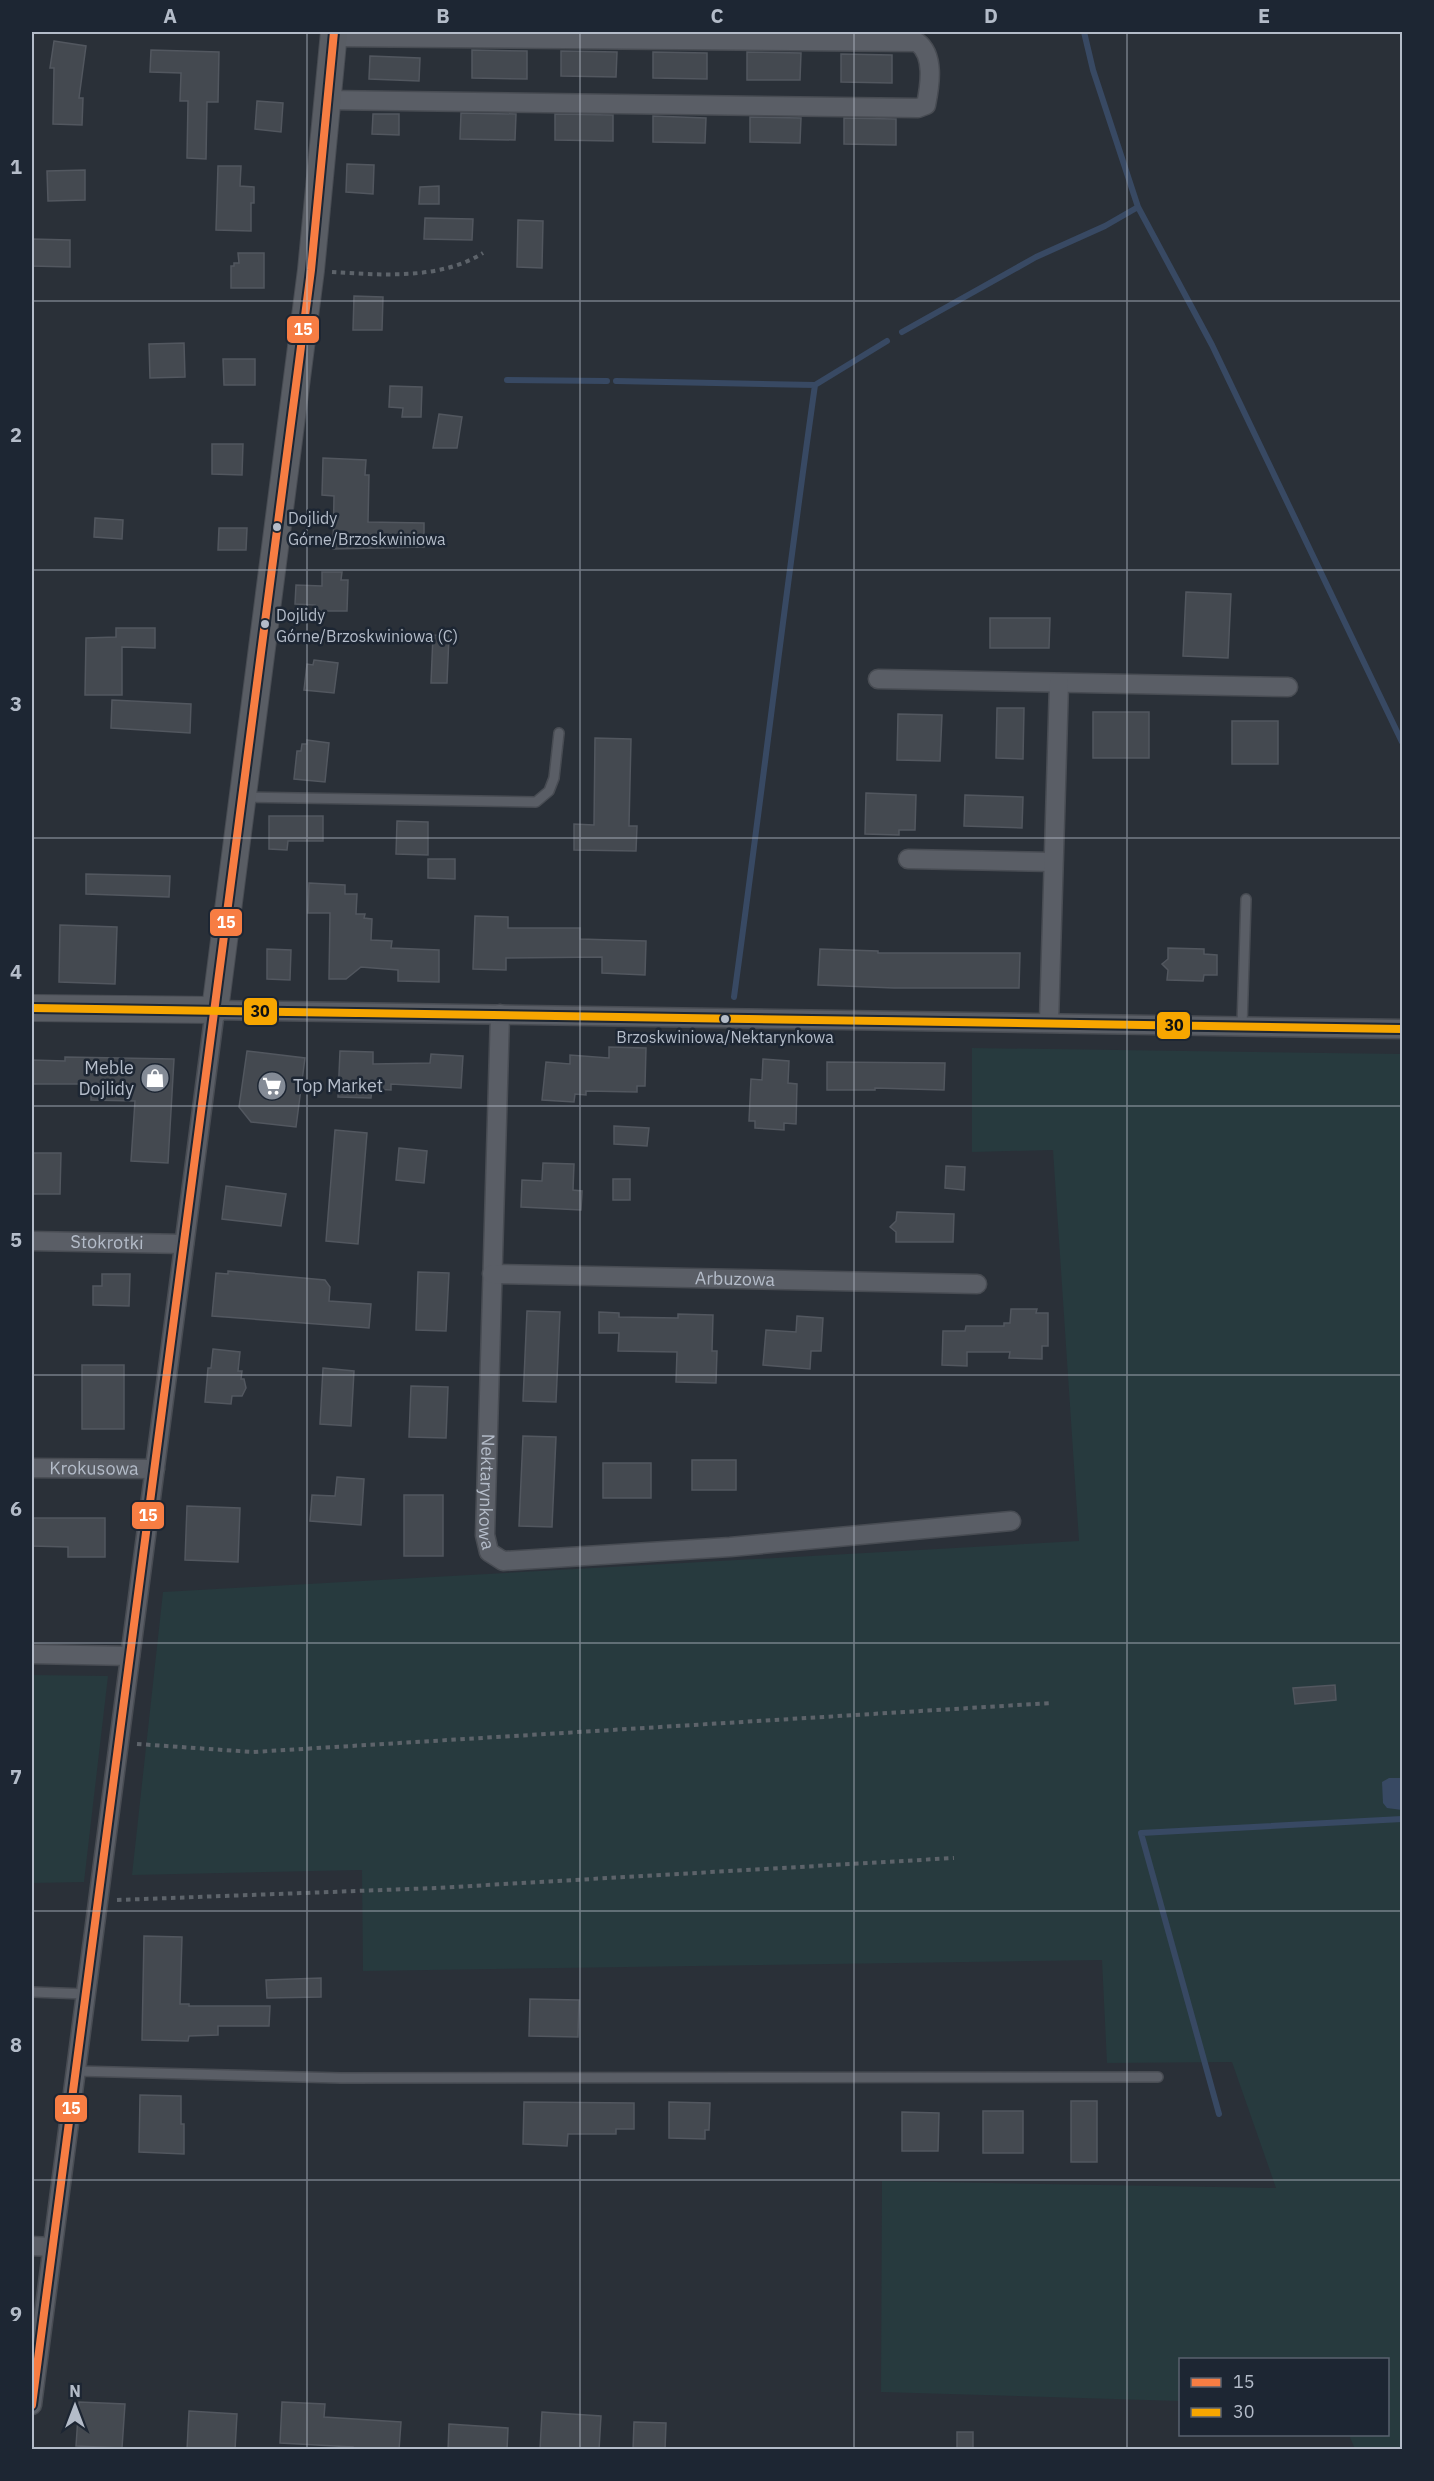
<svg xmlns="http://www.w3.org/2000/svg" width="1434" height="2481" font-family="'IBM Plex Sans',sans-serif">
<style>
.green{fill:#273a3e}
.water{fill:#384963}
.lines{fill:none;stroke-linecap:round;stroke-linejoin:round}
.stream{stroke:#384963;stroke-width:6}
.building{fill:#444950;stroke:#52575f;stroke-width:1.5}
.lane-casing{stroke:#484c53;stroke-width:12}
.street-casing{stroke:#484c53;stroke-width:21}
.secondary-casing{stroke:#484c53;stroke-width:28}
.path{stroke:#5d636a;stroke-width:4;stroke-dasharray:4.5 4.5;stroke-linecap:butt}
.lane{stroke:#5a5e66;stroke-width:9}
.street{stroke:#5a5e66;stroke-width:18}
.secondary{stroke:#595d64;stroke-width:26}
.bus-1-casing{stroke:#1d2633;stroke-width:12}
.bus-2-casing{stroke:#1d2633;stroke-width:12}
.bus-1{stroke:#f77d43;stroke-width:8}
.bus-2{stroke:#f7a600;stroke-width:8}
.grid{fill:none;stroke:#b4bcc9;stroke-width:1.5;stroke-opacity:0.55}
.bus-dot{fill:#b4bcc9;stroke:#1d2633;stroke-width:2}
.labels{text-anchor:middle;stroke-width:5;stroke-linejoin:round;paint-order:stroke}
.bus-label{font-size:16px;fill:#b4bcc9;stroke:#1d2633;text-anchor:start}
.poi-label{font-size:18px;fill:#b4bcc9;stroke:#1d2633;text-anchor:end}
.street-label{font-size:18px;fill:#b4bcc9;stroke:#1d2633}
.line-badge{stroke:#1d2633;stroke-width:2}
.badge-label{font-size:16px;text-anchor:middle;font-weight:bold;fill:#fff}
.pale-badge-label{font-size:16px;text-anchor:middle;font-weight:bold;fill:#111}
.neatline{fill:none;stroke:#b4bcc9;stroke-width:2}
.grid-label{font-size:20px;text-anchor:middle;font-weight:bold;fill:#b4bcc9}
</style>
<rect width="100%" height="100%" fill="#2a3038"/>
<path class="green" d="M972,1048L1402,1054V2449H1355L1349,2435L1388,2434V2360H1180V2401L881,2392L882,2181L1276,2188L1232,2062L1107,2063L1102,1960L363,1971L362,1870L132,1875L163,1592L1079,1541L1053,1150L972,1152Z
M32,1675L108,1676L84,1882L32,1883Z"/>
<path class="water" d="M1389,1778H1402V1810L1387,1808L1383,1803L1382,1782Z"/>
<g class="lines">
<path class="stream" d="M1084,32L1093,70L1138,207L1212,345L1402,742
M902,332L1036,257L1105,226L1138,207
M507,380L607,381
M616,381L815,385
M734,997C762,793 786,589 815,385L887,341
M728,1040L729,1031
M1219,2114L1141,1833L1402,1819"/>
</g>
<path class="building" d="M54,41L86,46L79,98H83L82,125L53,124L54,68H50Z
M151,50L219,52L218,102H207L206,159L187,158L188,101H180L181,73L150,72Z
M472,50L527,51V79L472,78Z
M561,51L617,52L616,77L561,76Z
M653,52L707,53V79L653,78Z
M747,52L801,53L800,80H747Z
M841,54L892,55V83L841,82Z
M370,56L420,58L419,81L369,79Z
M257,101L283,103L281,132L255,129Z
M461,113L516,114L515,140L460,139Z
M373,114H399V135L372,134Z
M555,114L613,115V141L555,140Z
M653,116L706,118L705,143L653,142Z
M750,117L801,118L800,143L750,142Z
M844,118L896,119V145L844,144Z
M347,164L374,165L373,194L346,192Z
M218,166H241L240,186L254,187V203H251V231L216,230Z
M85,170V200L48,201L47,171Z
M439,186V204H419L420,187Z
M425,218L473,219L472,240L424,239Z
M518,220L543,221L542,268L517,267Z
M32,239L70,240V267L32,266Z
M238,253H264V288H231V266H234V263H239Z
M354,296L383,297L382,330H353Z
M184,343L185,377L150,378L149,344Z
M223,359H255V385H224Z
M390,386L422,387L421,417H402L403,408L389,407Z
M439,414L462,417L457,448H433Z
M212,444H243L242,475L212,474Z
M323,458L366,460L365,475H369L368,522L424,523V547L333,549L334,496L322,495Z
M95,518L123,520L122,539L94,537Z
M219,528H247L246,550H218Z
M322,572H342L341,580H348L347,611H315V605L295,604L296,585L322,586Z
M1186,592L1231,594L1228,658L1183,656Z
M990,618H1050L1049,648H990Z
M116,628H155V648L122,647V695H85L86,638L116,637Z
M433,635L449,636L447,683H431Z
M314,660L338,663L334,693L304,690L307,664L313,665Z
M112,700L191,704L190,733L111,728Z
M997,708H1024L1023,759L996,758Z
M1093,712H1149V758H1093Z
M898,714L942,715L940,761L897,760Z
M1232,721H1278V764H1232Z
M595,738L631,739L629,826H637L636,851L574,850V824L594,825Z
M307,740L329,743L325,782L294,779L297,751H301L302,744H307Z
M866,793L916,795L915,830H899V835L865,834Z
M965,795L1023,797L1022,828L964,826Z
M269,816H323V841H288L287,850L269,849Z
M397,821L428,822V855L396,854Z
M428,859H455V879L428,878Z
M86,874L170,876L169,897L86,894Z
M309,883L345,885V894H357L356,914H365L364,918L372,919L371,940L392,941L391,948L439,950V982L398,981V970L361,967L346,979H329L330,913H308Z
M475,916L508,917V928H580V939L646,941L645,975L602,973V957L506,958V970L473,969Z
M60,925L117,927L115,984L59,982Z
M1168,948L1204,949V954L1217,955V975H1204L1203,981L1167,980L1168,970L1162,964L1168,959Z
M267,949L291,950L290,980L267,979Z
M820,949L878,951V953H1020L1019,988H894L818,985Z
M609,1047L646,1048L645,1086H637V1092L586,1091V1095L575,1094L574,1102L542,1100L546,1062L570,1064V1055L609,1058Z
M247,1051L305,1058L296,1127L251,1122L239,1107Z
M340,1051L373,1052V1064L430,1063L431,1054L463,1056L461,1088L391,1084V1090L372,1089L371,1098L338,1097Z
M65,1057L174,1059L168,1163L131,1161L135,1101L91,1100V1092L82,1091V1084H32V1060L65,1061Z
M763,1059L789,1061L788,1083L797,1084L796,1124L784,1123V1130L755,1128V1121H749L751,1079L762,1080Z
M827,1062L945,1063L944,1090L875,1088V1090H827Z
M614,1126L649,1128L647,1146L614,1144Z
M335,1130L367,1133L358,1244L326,1241Z
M399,1148L427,1151L424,1183L396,1180Z
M32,1153H61L60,1194H32Z
M543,1163L574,1164L573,1190L582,1191L581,1210L521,1207L522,1180L542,1181Z
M946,1166L965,1167L964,1190L945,1188Z
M613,1179H630V1200H613Z
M226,1186L286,1194L281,1226L222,1219Z
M897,1212L954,1214L953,1242H896V1232L890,1227L896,1221Z
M228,1271L325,1280L330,1287L329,1301L371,1304L369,1328L212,1316L216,1273L228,1274Z
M418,1272L449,1273L446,1331L416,1330Z
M102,1274H130L129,1306L93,1305V1286H102Z
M1011,1309H1037L1036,1313H1048V1346H1042V1359L1009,1358L1010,1352H967V1366L942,1365L943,1331H965L966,1326H1004V1323H1010Z
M527,1311L560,1312L556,1402L523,1401Z
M599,1312L619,1313V1317L678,1318V1314L713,1315L712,1351H717L716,1383L676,1382L677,1352L618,1351L619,1333H599Z
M797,1316L823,1318L821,1351H811L810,1369L763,1365L766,1330L796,1332Z
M213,1349L240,1352L238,1371H242L241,1379H244L246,1388L242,1396H232L231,1404L205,1402L208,1368H211Z
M82,1365H124V1429H82Z
M323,1368L354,1371L351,1426L320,1424Z
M411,1386L448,1387L446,1438L409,1437Z
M523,1436L556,1437L552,1527L519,1526Z
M692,1460H736V1490H692Z
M603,1463H651V1498H603Z
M337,1477L364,1479L361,1525L310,1521L312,1495L335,1496Z
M404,1495H443V1556H404Z
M187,1506L240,1508L238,1562L185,1560Z
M32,1518H105V1557H68V1547L32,1546Z
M1335,1685L1336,1700L1295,1704L1293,1688Z
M144,1936L182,1937L180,2004H189V2006H270L269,2026H218V2035L189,2036L188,2041L142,2040Z
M321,1978V1997L267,1998L266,1980Z
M530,1999L579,2000L578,2037L529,2036Z
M140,2095L181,2096V2124H184V2154L139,2152Z
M1071,2101H1097V2162H1071Z
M524,2102L634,2103V2129H616V2134H568L567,2146L523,2144Z
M669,2102L710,2103L709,2130H705V2139L669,2138Z
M983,2111H1023V2153H983Z
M902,2112L939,2113L938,2151H902Z
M79,2402L125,2404L122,2448L76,2446Z
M282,2402L325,2404L324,2417L401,2422L399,2450H353V2447L280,2443Z
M189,2411L237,2414L235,2450H187Z
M542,2412L601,2416L599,2450H540Z
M634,2422L666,2423L665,2450H633Z
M449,2424L508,2428L507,2450H448Z
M957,2432H973V2450H957Z"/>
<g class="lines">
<g class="lane-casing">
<path id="lane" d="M243,797L536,802L549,791L554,778L559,733
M1242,1026L1246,899
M32,1992L86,1994
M76,2071L341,2078L1158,2077"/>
</g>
<g class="street-casing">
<g id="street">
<path d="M327,100L918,108L926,105C930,85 935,55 917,42L334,37"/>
<path d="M878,679L1288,687"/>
<path d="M908,859L1053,862"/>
<path id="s1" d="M500,1014L485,1535L489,1552L503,1561L730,1547L1011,1521"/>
<path d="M1049,1022L1059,683"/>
<path id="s2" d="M32,1241L184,1244"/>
<path id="s3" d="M492,1274L977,1284"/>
<path id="s4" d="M32,1468L155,1469"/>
<path d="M32,1654L130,1656"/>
<path d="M32,2246L52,2247"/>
<path d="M32,2405L215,1010L1402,1029"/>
</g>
</g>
<g class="secondary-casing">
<path id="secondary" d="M32,1008L215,1010L311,270L334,32"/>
</g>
<path class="path" d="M332,272C381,275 440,280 483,253
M137,1744L253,1752L1051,1703
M117,1900L436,1888L954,1858"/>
<use href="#lane" class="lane"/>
<use href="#street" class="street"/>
<use href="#secondary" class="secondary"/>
<g class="bus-1-casing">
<path id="bus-1" d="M32,2405L311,270L334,32"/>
</g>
<g class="bus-2-casing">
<path id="bus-2" d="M32,1008L1402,1029"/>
</g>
<use href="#bus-1" class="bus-1"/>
<use href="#bus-2" class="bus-2"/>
</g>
<path class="grid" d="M307,32V2450M580,32V2450M854,32V2450M1127,32V2450M32,301H1402M32,570H1402M32,838H1402M32,1106H1402M32,1375H1402M32,1643H1402M32,1911H1402M32,2180H1402"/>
<defs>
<g id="shop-disc" transform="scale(1.5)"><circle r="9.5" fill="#848b96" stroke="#1d2633"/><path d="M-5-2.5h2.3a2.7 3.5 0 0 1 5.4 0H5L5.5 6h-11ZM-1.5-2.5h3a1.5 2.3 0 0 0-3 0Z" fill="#fff"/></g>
<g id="supermarket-disc" transform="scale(1.5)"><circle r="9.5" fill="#848b96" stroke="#1d2633"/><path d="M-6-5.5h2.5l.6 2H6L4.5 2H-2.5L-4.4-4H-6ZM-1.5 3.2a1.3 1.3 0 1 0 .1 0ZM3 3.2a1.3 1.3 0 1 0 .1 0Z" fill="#fff"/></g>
</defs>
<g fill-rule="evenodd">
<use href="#shop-disc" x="155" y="1078"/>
<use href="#supermarket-disc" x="272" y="1086"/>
</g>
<g class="bus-dot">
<circle cx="277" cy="527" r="5"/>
<circle cx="265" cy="624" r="5"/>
<circle cx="725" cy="1019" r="5"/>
</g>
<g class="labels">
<g class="bus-label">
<text x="288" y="524">Dojlidy<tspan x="288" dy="21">Górne/Brzoskwiniowa</tspan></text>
<text x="276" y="621">Dojlidy<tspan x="276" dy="21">Górne/Brzoskwiniowa (C)</tspan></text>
<text x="725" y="1043" text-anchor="middle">Brzoskwiniowa/Nektarynkowa</text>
</g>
<g class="poi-label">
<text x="134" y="1074">Meble<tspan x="134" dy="21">Dojlidy</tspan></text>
<text x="293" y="1092" text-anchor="start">Top Market</text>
</g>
<g class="street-label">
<text dy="6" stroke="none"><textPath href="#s2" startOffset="75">Stokrotki</textPath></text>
<text dy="6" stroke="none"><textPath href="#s3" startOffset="243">Arbuzowa</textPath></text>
<text dy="6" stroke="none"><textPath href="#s4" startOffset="62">Krokusowa</textPath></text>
<text dy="6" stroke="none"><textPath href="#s1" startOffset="478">Nektarynkowa</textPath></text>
</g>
</g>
<g class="line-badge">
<rect x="286" y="315" width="34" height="29" rx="6" fill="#f77d43"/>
<rect x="209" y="908" width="34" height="29" rx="6" fill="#f77d43"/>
<rect x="243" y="997" width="35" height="29" rx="6" fill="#f7a600"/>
<rect x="1156" y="1011" width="35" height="29" rx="6" fill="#f7a600"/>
<rect x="131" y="1501" width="34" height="29" rx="6" fill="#f77d43"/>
<rect x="54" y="2094" width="34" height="29" rx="6" fill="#f77d43"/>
</g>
<g class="badge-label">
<text x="303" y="335">15</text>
<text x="226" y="928">15</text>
<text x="148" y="1521">15</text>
<text x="71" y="2114">15</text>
</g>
<g class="pale-badge-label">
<text x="260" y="1017">30</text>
<text x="1174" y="1031">30</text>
</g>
<rect width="1434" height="2481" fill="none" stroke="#1d2633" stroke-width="66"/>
<rect x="1179" y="2358" width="210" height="78" fill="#1d2633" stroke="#59626f" stroke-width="1.5"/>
<rect x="1191" y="2378" width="30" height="9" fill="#f77d43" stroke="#59626f" stroke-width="1.5"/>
<text x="1233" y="2388" font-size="18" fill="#b4bcc9">15</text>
<rect x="1191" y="2408" width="30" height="9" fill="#f7a600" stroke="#59626f" stroke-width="1.5"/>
<text x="1233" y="2418" font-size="18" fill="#b4bcc9">30</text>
<g transform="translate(75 2406)" stroke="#1d2633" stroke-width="4.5" paint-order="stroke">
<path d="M0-4.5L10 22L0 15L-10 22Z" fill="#b4bcc9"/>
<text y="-9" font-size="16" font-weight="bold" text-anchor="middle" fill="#b4bcc9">N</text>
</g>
<rect x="33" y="33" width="1368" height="2415" class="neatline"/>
<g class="grid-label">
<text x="170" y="23">A</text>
<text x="443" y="23">B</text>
<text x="717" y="23">C</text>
<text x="991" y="23">D</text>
<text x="1264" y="23">E</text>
<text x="16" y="174">1</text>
<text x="16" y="442">2</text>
<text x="16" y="711">3</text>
<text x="16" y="979">4</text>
<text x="16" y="1247">5</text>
<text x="16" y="1516">6</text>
<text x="16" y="1784">7</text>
<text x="16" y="2052">8</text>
<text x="16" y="2321">9</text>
</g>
</svg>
